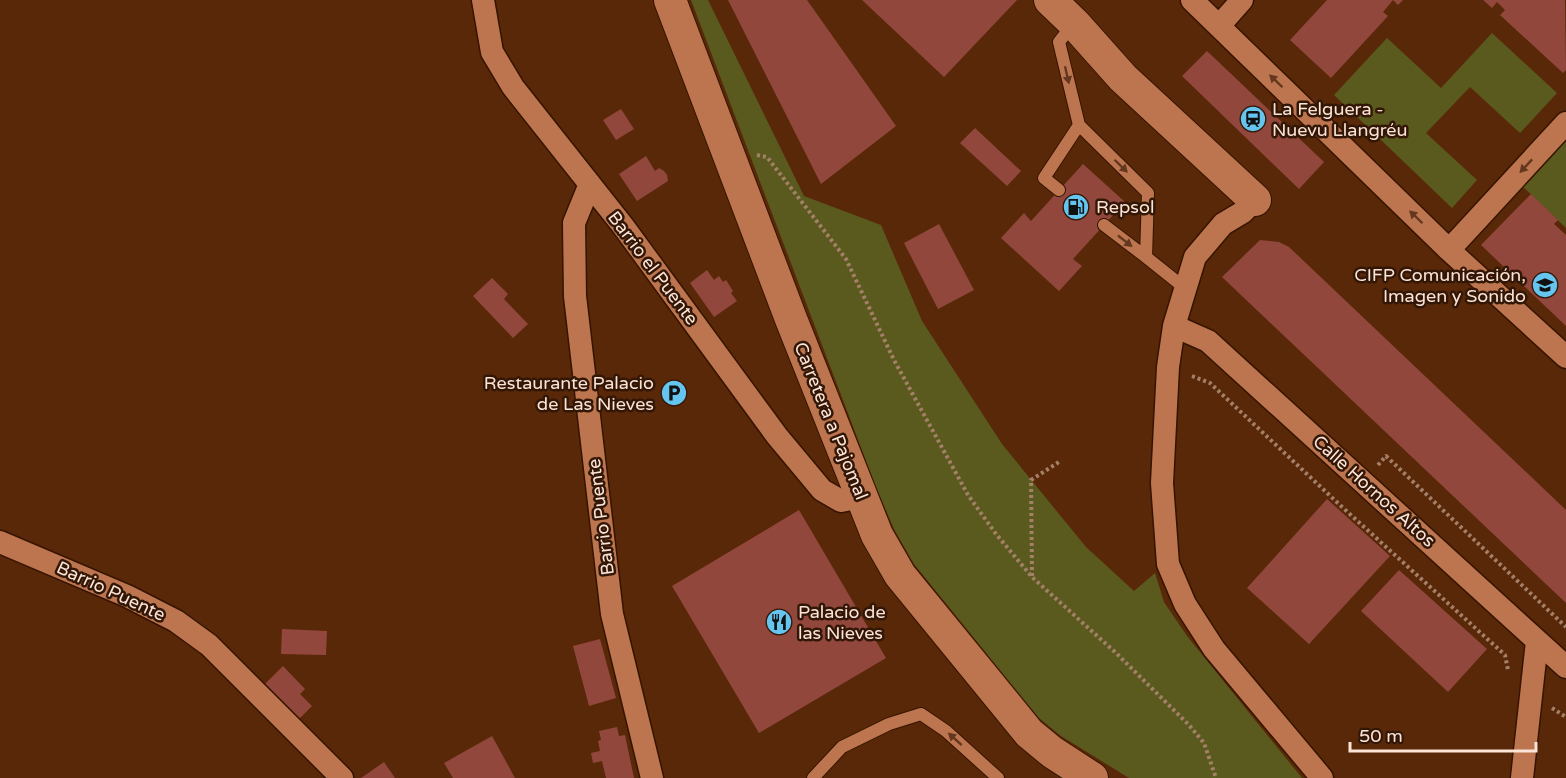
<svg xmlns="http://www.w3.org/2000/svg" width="1566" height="778" font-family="'Varela Round',sans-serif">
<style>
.green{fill:#5a5a1e}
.building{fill:#92473d}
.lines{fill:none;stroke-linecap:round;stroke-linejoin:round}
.lane-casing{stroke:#361401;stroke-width:14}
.street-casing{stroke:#361401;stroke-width:25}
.secondary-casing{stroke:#361401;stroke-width:34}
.path{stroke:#a58069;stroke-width:4;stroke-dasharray:3 3;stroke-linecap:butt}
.lane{stroke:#bc754e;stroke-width:12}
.street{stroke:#bc754e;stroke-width:22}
.secondary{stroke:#bc754e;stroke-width:32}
.oneway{fill:#63381f}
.labels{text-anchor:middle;stroke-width:5;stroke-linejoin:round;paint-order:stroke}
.poi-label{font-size:18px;fill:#fbe3d6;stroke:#331706;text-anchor:start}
.street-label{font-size:18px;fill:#fbe3d6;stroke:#331706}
</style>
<rect width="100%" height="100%" fill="#592808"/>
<path class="green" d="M691,0H708L804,196L881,225L922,321L1002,444L1086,547L1134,591L1155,573L1164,602L1187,636L1302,778H1129L1061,736L1039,718L914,564L894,529L876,487Z
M1492,33L1557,93L1520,133L1470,87L1426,133L1477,180L1452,208L1334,95L1387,38L1441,88Z
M1566,136V228L1521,185Z"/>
<path class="building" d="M728,0H807L896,126L821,184Z
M862,0H1017L944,77Z
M1327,0H1403L1398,5L1393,0L1383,12L1388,16L1331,78L1290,40Z
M1483,0H1565L1566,70L1563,73L1500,15L1505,10L1497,2L1492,8Z
M1207,51L1324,162L1299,189L1182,76Z
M621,109L634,129L616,140L603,120Z
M975,128L1021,171L1007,186L960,143Z
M646,156L655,171L659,168L664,171L667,175L668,181L637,201L619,174Z
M1083,164L1125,202L1073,259L1082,266L1059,291L1001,238L1024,213L1031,221Z
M1531,194L1558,220L1554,224L1566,235V326L1481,245Z
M939,224L974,290L938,309L904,243Z
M1260,240L1279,242L1289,247L1566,510V603L1222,277Z
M707,270L714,280L719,276L723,282L726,280L733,291L731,293L737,301L714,317L690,283Z
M492,278L508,294L504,299L528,324L513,338L473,296Z
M1327,499L1390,556L1309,644L1247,588Z
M799,510L886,658L759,733L672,586Z
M1399,570L1487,649L1448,692L1361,611Z
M282,629L327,631L326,655L281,654Z
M600,639L616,698L589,706L573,646Z
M283,666L305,689L300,694L312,706L298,720L264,685Z
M617,727L619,736L625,735L634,778H606L602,761L593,763L591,753L600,751L598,741L601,740L599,731Z
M492,736L515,778H453L444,763Z
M384,762L395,778H361Z"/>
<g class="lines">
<g class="lane-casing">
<path id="lane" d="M1079,125L1148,193L1146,257L1186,289
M1059,190L1044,178L1079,125L1059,42L1073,24
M1104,225L1146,257
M813,778L842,747L889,724L921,714L946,731L998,778"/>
</g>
<g class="street-casing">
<path id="street" d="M483,0L492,52L513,87L623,226L777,436L822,490L841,501L861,497
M1192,0L1449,250L1566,357
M1219,26L1242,0
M590,184L574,223L575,296L612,614L652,778
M1255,200L1243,212L1223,224L1195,257L1174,326L1168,367L1162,483L1168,564L1185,604L1214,649L1322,778
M1449,250L1566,123
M1174,326L1208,341L1566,667
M0,542L127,596L176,621L209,645L342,778
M1522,778L1537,641"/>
</g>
<g class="secondary-casing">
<path id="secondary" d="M670,0L791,319L877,535L900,575L1029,733L1052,752L1092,778
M1050,0L1074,23L1123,78L1255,200"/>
</g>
<path class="path" d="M757,155L767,157L846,259L894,360L968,495L996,534L1032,577L1116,653L1189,725L1204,743L1216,778
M1192,376L1210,383L1341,506L1505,655L1508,670
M1378,465L1386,456L1566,627
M1032,576L1031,480L1059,462
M1552,708L1566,717"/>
<use href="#lane" class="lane"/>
<use href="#street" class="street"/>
<use href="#secondary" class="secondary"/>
</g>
<defs><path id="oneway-solid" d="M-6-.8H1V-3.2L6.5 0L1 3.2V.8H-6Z" transform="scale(1.5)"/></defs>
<g class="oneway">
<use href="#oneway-solid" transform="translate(1067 75) rotate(77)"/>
<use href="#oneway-solid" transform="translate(1276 81) rotate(-136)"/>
<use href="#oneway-solid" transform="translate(1121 166) rotate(44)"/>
<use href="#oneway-solid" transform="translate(1526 166) rotate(133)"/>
<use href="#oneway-solid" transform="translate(1416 217) rotate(-136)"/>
<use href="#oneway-solid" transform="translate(1125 241) rotate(38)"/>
<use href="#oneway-solid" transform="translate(955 739) rotate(-138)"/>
</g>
<defs>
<g id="station-disc" transform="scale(1.35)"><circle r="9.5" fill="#65c5ef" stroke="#331706"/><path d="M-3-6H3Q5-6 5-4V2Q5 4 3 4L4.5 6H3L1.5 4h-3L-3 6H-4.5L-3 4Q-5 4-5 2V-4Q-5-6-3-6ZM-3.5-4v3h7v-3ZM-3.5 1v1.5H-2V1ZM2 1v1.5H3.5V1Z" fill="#111"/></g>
<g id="fuel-disc" transform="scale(1.35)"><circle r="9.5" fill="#65c5ef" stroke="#331706"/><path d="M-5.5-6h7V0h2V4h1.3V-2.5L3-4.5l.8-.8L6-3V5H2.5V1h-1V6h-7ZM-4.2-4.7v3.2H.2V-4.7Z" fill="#111"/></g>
<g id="university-disc" transform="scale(1.35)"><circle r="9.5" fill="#65c5ef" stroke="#331706"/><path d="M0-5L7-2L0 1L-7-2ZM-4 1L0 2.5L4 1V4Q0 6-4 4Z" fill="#111"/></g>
<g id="parking-disc" transform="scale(1.35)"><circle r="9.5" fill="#65c5ef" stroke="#331706"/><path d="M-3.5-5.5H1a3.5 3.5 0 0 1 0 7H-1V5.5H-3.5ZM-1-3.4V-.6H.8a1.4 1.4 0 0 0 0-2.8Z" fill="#111"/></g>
<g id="restaurant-disc" transform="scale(1.35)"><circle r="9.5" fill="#65c5ef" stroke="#331706"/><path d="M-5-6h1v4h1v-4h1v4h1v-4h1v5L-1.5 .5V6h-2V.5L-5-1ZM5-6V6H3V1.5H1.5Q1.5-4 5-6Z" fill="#111"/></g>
</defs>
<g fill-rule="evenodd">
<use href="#station-disc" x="1253" y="119"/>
<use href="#fuel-disc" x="1076" y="207"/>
<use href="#university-disc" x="1545" y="285"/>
<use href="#parking-disc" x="674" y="393"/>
<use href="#restaurant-disc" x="779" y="622"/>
</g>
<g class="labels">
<g class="poi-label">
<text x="1272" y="115">La Felguera -<tspan x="1272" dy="21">Nuevu Llangréu</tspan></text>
<text x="1096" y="213">Repsol</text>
<text x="1526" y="281" text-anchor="end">CIFP Comunicación,<tspan x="1526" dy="21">Imagen y Sonido</tspan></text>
<text x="654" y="389" text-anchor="end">Restaurante Palacio<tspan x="654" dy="21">de Las Nieves</tspan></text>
<text x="798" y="618">Palacio de<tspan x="798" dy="21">las Nieves</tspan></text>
</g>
<g class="street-label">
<text transform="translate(653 268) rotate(53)" y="6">Barrio el Puente</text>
<text transform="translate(831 421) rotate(68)" y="6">Carretera a Pajomal</text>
<text transform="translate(1374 491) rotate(42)" y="6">Calle Hornos Altos</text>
<text transform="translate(601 517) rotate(-97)" y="6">Barrio Puente</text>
<text transform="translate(111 591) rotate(25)" y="6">Barrio Puente</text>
</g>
</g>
<path d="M1350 742v9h186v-9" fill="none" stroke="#fbe3d6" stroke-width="3"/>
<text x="1359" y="742" font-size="18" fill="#fbe3d6" stroke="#331706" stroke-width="4.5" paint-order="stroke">50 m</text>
</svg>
